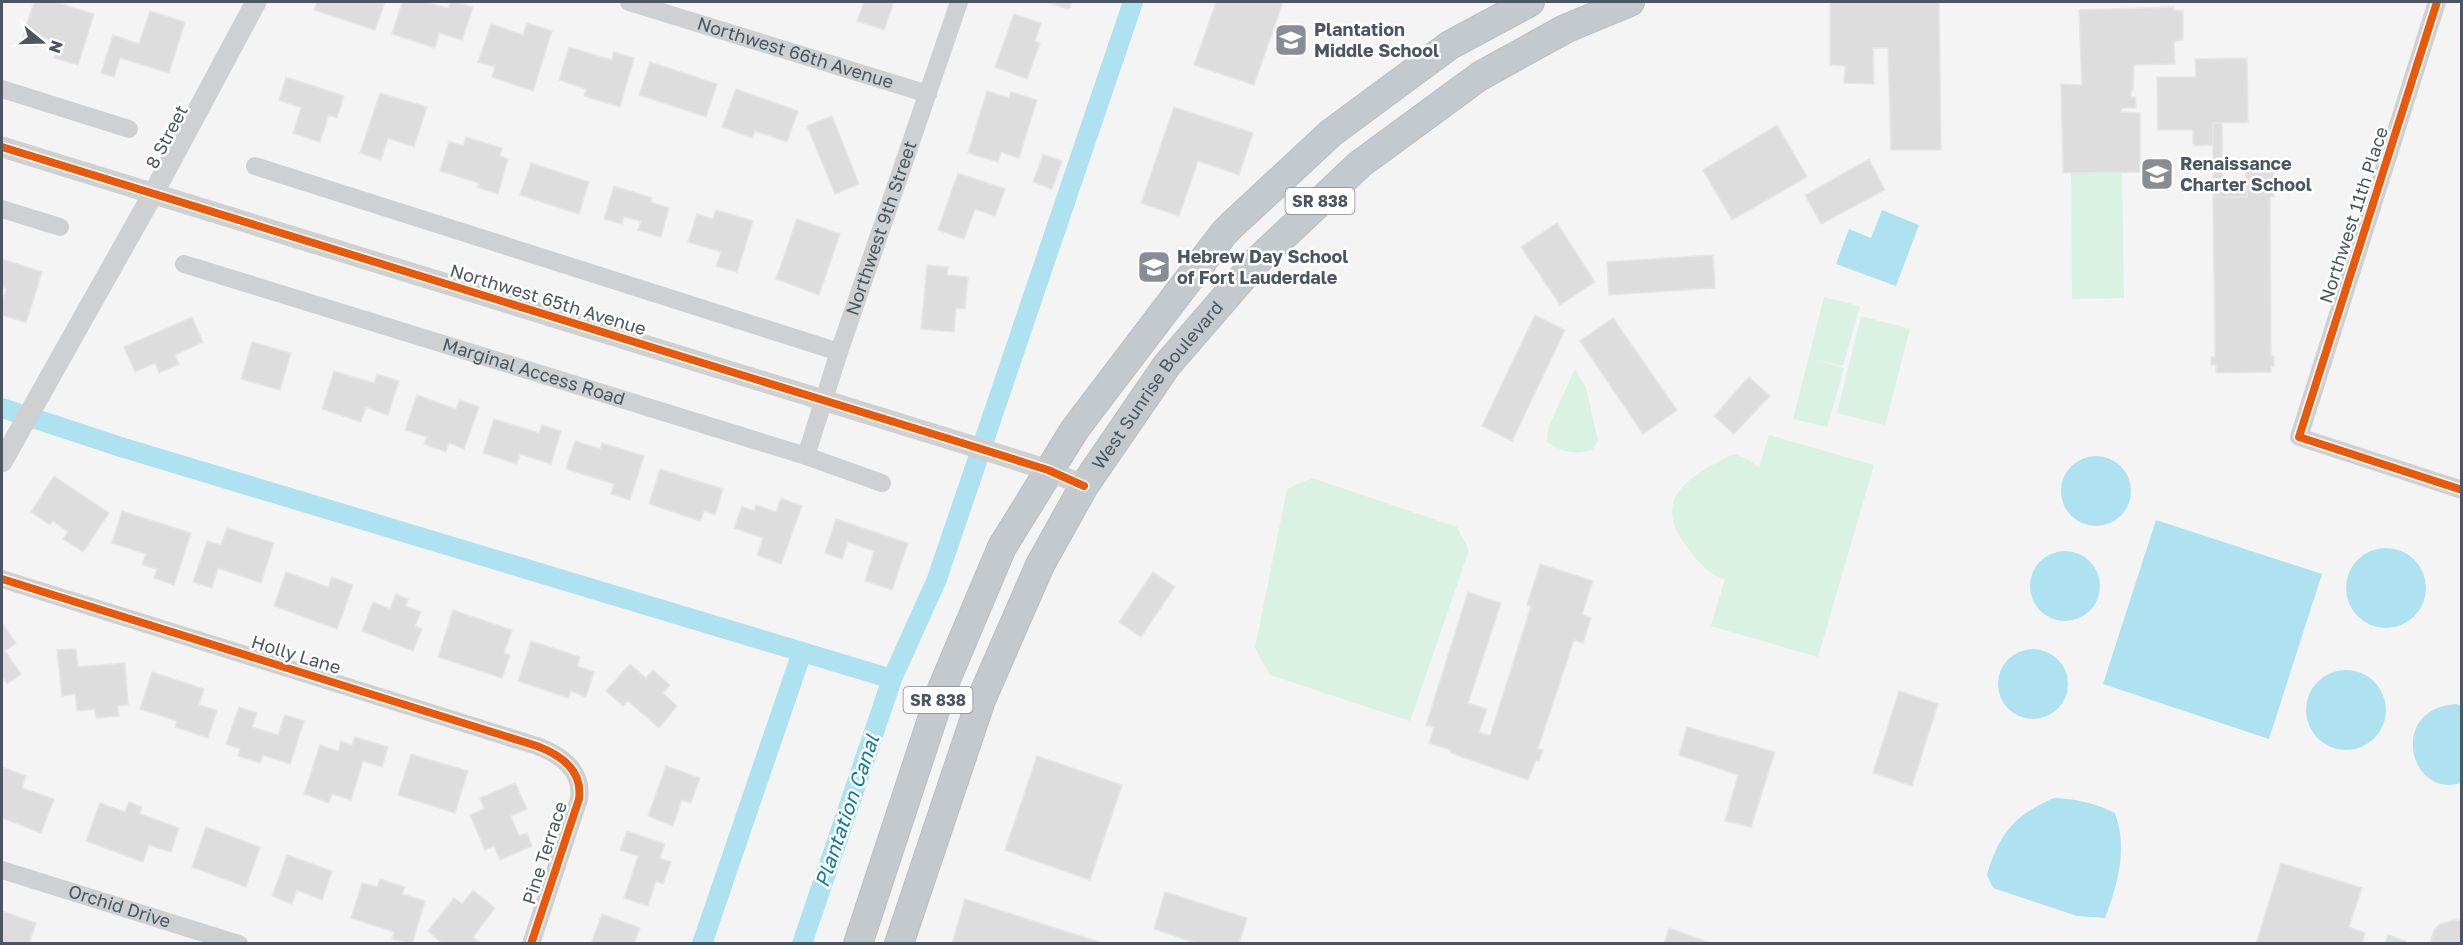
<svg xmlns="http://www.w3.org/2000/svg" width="2463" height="945" font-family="'Golos Text',sans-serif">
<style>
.green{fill:#d9f2e3}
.water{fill:#aee2f0}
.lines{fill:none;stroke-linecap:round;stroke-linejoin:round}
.canal{stroke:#aee2f0;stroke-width:20}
.building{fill:#ddddde;stroke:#e5e6e7;stroke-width:1.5}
.trunk-casing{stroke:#b9bec3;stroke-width:30}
.minor{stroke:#ced0d2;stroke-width:18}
.tertiary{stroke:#ced0d2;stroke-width:21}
.trunk{stroke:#c4c9cd;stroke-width:28}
.cycleway-casing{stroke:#fff;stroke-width:11}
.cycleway{stroke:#e8590c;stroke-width:8}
.labels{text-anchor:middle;stroke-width:5;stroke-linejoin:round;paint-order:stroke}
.shield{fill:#fff;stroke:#808990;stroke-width:1.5}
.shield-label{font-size:16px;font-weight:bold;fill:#4a5661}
.poi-label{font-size:18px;font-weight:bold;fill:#4a5661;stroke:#fff;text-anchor:start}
.street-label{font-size:18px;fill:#4a5661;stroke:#fff}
.water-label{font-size:20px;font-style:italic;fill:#0c7c9b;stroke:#fff}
</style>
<rect width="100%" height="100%" fill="#f4f4f4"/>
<path class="green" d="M2122,172L2124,298L2072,299L2071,173Z
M1824,297L1860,306L1843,366L1815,360L1844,368L1827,427L1793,419Z
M1861,316L1910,329L1885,425L1837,413Z
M1575,369L1586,388L1598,440L1593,449C1576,456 1562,452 1547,442L1548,428Z
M1769,435L1874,465L1818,657L1711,626L1725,579C1710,576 1699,563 1690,551C1647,499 1689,476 1734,454L1749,460L1759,468Z
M1312,478L1457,527L1469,550L1410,721L1270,675L1255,648L1287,489Z"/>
<path class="water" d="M1882,210L1919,225L1896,286L1836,264L1849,229L1871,238Z
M2061 491a35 35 0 1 1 70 0a35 35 0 1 1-70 0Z
M2156,520L2322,574L2269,739L2103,684Z
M2346 588a40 40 0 1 1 80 0a40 40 0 1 1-80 0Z
M2030 586a35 35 0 1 1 70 0a35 35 0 1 1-70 0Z
M1998 684a35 35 0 1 1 70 0a35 35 0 1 1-70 0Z
M2306 710a40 40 0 1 1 80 0a40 40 0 1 1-80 0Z
M2457,704L2461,706V783C2409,799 2387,708 2457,704Z
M2054,798C2076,799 2095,803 2115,813C2128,848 2118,884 2105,918L2077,916L1993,888L1987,875C1999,834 2014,815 2054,798Z"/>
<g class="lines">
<path class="canal" d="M2,408L124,448L892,679
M702,944L802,652
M802,944L892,679L937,579L1133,2"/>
</g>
<path class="building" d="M34,2H55L94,14L78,65L54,58L59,43L40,37L37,47L21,42Z
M317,2H385L375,30L314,10Z
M402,2H426L448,8L450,2H456L473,7L462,40L439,33L435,48L392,34Z
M864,2H894L884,30L857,21Z
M1045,2H1072L1069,9Z
M1216,2H1283L1254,85L1194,65Z
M1830,2H1939L1941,150H1891L1888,48H1873L1874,84L1844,83L1845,66L1830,65Z
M2174,7V10L2183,11V40L2174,41L2175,64L2134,65L2133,90L2131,91V97H2136V108H2122L2121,112L2140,113V172L2063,173L2061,84L2082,85L2079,10Z
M150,11L185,22L169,73L120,58L114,77L101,73L113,35L139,44Z
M1014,14L1041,23L1035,41L1040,43L1027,79L995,67Z
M527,23L552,31L533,91L492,77L495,67L478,62L491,24L523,35Z
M569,47L612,60L614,52L634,58L620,107L584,96L586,89L559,80Z
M2247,58L2248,122L2213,123V145L2193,146V130H2158L2157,77H2196L2195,59Z
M650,62L717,84L706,117L639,95Z
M286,77L344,96L337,118L329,115L320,142L293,133L301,108L279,100Z
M736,89L798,111L787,142L755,131L752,138L722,127Z
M987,91L1009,98L1011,92L1037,100L1019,158L1001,152L998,162L968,153Z
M380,93L427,107L414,147L388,138L381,160L360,153Z
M1174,107L1253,133L1239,175L1198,161L1179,216L1141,203Z
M832,116L859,184L835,194L807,126Z
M2213,123H2222L2223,187H2247V197H2213Z
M1777,125L1807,177L1732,220L1703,170Z
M466,137L502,148L500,156L508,159L498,194L477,187L479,183L440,171L449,141L463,146Z
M1043,154L1062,161L1052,189L1033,182Z
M1869,159L1885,190L1821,224L1805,195Z
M2245,160L2274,161V197H2270L2271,356H2274V366H2271V372L2216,373V365H2211V357H2215L2213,197H2247Z
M531,163L589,182L579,214L520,195Z
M958,173L1005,189L995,216L975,209L964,239L938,230Z
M614,186L652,198L651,202L669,208L661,237L638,230L641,221L624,217L622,224L604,219Z
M716,210L753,221L737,272L716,266L721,252L688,242L697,214L713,219Z
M797,219L840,234L819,295L776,279Z
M1557,223L1595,282L1560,305L1521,247Z
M1713,255L1715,288L1609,295L1607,262Z
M2,259L42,272L26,323L2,315V302L6,289L2,287Z
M927,265L948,267L947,275L968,277L965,309L956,308L954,332L921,329Z
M1535,315L1565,330L1512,441L1482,426Z
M192,317L203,342L175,355L179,364L159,373L155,363L135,372L124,347Z
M1613,318L1677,410L1643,434L1580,341Z
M252,342L291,353L280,390L241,379Z
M334,371L374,383L377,374L399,381L388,415L366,407L361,422L322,409Z
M1749,377L1770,396L1734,434L1714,416Z
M417,395L456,409L460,400L479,407L464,449L449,443L446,452L424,444L427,437L405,430Z
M494,419L539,433L542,425L561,431L551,464L520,454L517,464L483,453Z
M575,441L600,449L602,443L644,456L630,500L611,494L614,484L566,469Z
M660,469L723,489L715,515L704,511L700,521L649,504Z
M54,476L109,513L83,552L63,539L68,532L53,521L50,525L31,512Z
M781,498L802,506L781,564L757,555L763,538L734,528L742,506L754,511L756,505L776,512Z
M122,511L191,533L174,585L154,578L157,569L142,565L146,554L112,543Z
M836,519L908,543L892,590L865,581L874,551L848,542L842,559L825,553Z
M227,528L274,543L261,583L218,568L212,588L193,582L207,541L221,545Z
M1540,564L1593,581L1582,614L1591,618L1583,643L1574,640L1538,748L1543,750L1539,761L1536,760L1528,780L1451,753V750L1429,743L1434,728L1426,725L1468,592L1501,603L1468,703L1487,709L1479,732L1490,736L1531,606L1527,605Z
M286,572L328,587L332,577L353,585L337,629L274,606Z
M1153,572L1175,587L1141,637L1119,622Z
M396,594L408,599L406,606L421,612L415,626L422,629L413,651L362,631L373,602L390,609Z
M453,610L512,630L504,653L510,655L502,678L438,657Z
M2,623L16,643L5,651L21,674L7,684L2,677Z
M531,641L580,657L577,666L594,672L586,697L571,691L568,698L518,681Z
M76,649L78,667L125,663L128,705L118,706L119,716L96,718L95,709L77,711L75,694L62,696L57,650Z
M630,664L646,678L653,670L670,685L663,693L677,706L659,728L628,701L623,706L606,691Z
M152,672L204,689L199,705L217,710L208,738L175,727L177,721L140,709Z
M1899,691L1938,704L1912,786L1873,773Z
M239,707L257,713L252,727L278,735L285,715L304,721L290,764L263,755L260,763L238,756L240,749L226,744Z
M1687,727L1775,752L1751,827L1725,821L1738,775L1679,755Z
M355,737L388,747L382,767L363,761L351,800L332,794L329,803L304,794L320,745L338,751L341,741L352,745Z
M411,754L468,771L455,813L398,795Z
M1037,756L1122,785L1090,880L1005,850Z
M666,766L700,778L691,803L682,800L673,826L648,816Z
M2,767L26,776L22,788L54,799L41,833L2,818Z
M515,783L527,809L511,816L519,836L527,833L532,846L500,860L494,846L485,850L470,815L484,809L480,798Z
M129,802L142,807L140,814L179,828L171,852L149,845L143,862L86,841L100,803L125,812Z
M206,827L260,847L246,887L192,867Z
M627,831L665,844L660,858L671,862L663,884L656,881L648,906L624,898L638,856L620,850Z
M287,855L332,871L322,900L297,890L292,904L272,896Z
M2281,863L2362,888L2349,927L2365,933L2362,944H2256Z
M380,879L405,887L402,894L425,901L412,944L392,939L394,932L351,918L362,883L377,887Z
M473,890L495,908L473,937L482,944H443L428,931L454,898L462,904Z
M1165,892L1247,918L1239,944H1199L1154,929Z
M965,899L1105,944H952Z
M2,911L36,923L29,944H2Z
M602,914L640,928L634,944H591Z
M2455,920L2462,921V944H2430L2434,930L2440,924Z
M1669,928L1713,944H1664Z
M2388,935L2406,941L2405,944H2385Z"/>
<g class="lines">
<g class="trunk-casing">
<g id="trunk">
<path d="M858,944L942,689L1002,547L1075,429L1224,233L1232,225L1331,133L1450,45L1530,2"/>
<path id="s5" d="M899,944L981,700L1040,565L1084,486L1167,365L1257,261L1360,164L1480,76L1565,29L1630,2"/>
</g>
</g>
<g class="minor">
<path id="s1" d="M629,2L928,94"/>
<path d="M2437,2L2299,437L2462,490"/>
<path d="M2,89L129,129"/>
<path d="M255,166L839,352"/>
<path d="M2,209L60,227"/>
<path id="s2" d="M184,264L806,456L882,483"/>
<path id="s3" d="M806,456L839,352L959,2"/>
<path d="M2,579L537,746C561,755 583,770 579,799L531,944"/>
<path id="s4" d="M2,870L239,944"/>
</g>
<path class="tertiary" d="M2,147L959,442L1048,470L1084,486
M2,462L153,194L256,2"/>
<use href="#trunk" class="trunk"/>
<g class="cycleway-casing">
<path id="cycleway" d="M2437,2L2299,437L2462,490
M2,147L959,442L1048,470L1084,486
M2,579L537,746C561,755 583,770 579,799L531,944"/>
</g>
<use href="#cycleway" class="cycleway"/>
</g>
<defs>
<g id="school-square" transform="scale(1.725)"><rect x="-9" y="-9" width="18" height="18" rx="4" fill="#868d94" stroke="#fff"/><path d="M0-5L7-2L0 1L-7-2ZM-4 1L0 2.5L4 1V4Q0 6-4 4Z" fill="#fff"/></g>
</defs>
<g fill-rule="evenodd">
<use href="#school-square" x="1291" y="40"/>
<use href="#school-square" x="2157" y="174"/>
<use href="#school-square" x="1154" y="267"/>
</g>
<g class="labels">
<g class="shield">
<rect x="1285.5" y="188" width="69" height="26" rx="4.5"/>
<rect x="903.5" y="687" width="69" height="26" rx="4.5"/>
</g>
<g class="shield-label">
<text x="1320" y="207">SR 838</text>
<text x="938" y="706">SR 838</text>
</g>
<g class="poi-label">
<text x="1314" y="36">Plantation<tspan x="1314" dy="21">Middle School</tspan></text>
<text x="2180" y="170">Renaissance<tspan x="2180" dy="21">Charter School</tspan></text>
<text x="1177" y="263">Hebrew Day School<tspan x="1177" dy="21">of Fort Lauderdale</tspan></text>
</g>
<g class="street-label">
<text dy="6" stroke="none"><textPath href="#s1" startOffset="174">Northwest 66th Avenue</textPath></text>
<text transform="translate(167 137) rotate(-62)" y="6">8 Street</text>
<text transform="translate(2354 215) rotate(-72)" y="6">Northwest 11th Place</text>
<text dy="6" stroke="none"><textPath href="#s3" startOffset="240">Northwest 9th Street</textPath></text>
<text transform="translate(548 300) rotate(17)" y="6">Northwest 65th Avenue</text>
<text dy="6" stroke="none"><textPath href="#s2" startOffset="366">Marginal Access Road</textPath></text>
<text dy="6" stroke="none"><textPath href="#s5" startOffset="620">West Sunrise Boulevard</textPath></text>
<text transform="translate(296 655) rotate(17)" y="6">Holly Lane</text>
<text transform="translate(545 853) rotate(-72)" y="6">Pine Terrace</text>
<text dy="6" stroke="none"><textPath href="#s4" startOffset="123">Orchid Drive</textPath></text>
</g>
<g class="water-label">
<text transform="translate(847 811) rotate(-71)" y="7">Plantation Canal</text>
</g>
</g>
<rect width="2463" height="945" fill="none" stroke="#4a5661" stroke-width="6"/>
<g transform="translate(42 42) rotate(109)" stroke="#ffffff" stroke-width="4.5" paint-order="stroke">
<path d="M0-4.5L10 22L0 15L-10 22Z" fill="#4a5661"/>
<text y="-9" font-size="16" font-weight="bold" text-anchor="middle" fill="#4a5661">N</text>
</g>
</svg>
